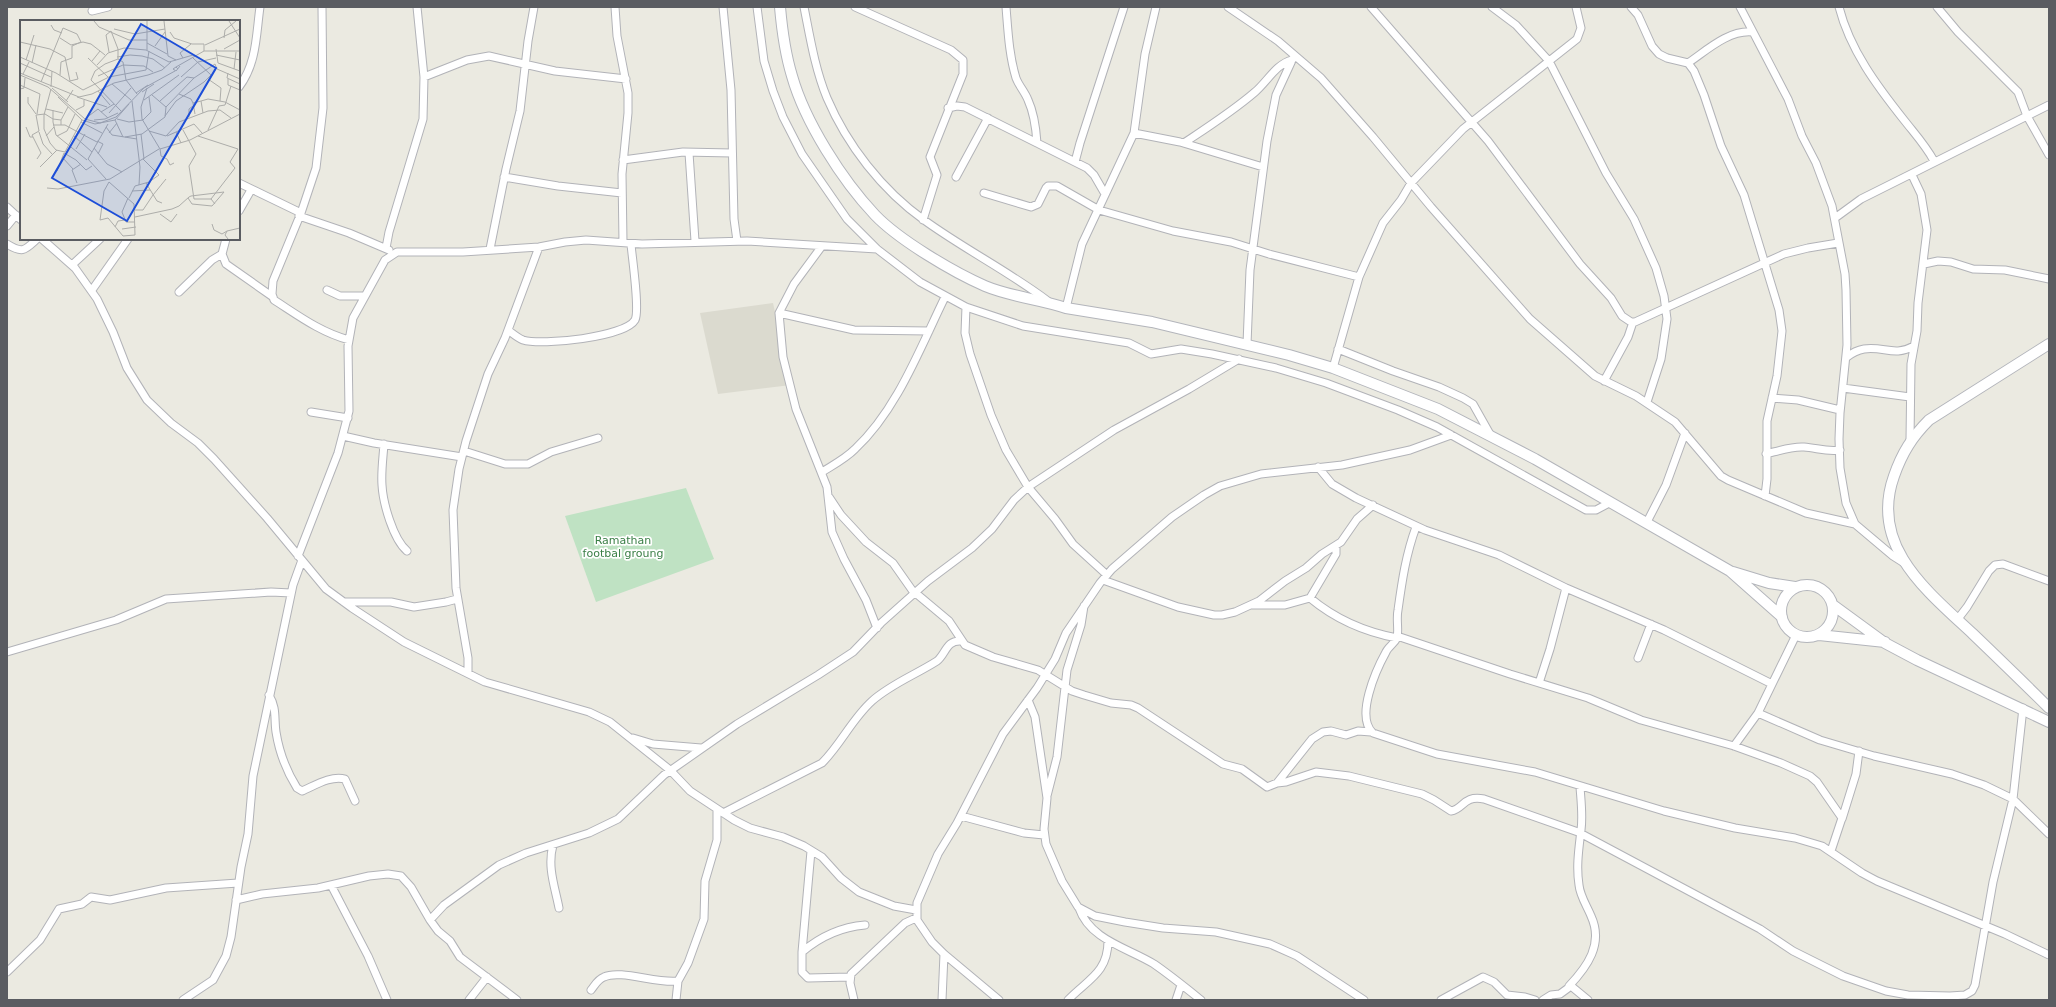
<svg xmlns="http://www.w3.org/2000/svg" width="2056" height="1007" font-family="'DejaVu Sans',sans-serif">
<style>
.education{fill:#dbdacf}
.green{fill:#bfe2c3}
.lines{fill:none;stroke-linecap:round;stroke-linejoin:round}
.minor-casing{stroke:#b2b3b8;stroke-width:9}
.secondary-casing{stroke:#b3b5bb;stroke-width:12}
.minor{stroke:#fff;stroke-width:7}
.secondary{stroke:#fff;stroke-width:10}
.labels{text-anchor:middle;stroke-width:3.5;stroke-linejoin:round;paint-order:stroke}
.park-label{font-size:11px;fill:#3a7f46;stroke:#fff}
.inset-road{fill:none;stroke:#adadaa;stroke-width:1}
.view{fill:#1d4ed8;fill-opacity:0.15;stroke:#1d4ed8;stroke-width:2}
.inset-edge{fill:none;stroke:#5a5c61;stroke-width:2}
</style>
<rect width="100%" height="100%" fill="#ebeae1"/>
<path class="education" d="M773,303L791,385L718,394L700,313Z"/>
<path class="green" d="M686,488L714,559L596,602L565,516Z"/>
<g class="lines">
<g class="minor-casing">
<path id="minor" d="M322,7L323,108L316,168L301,213L273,281L272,294L274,300C299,316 320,332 349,340
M615,7L617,36L628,93V113L622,174L623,242
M723,7L731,90L734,219L737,241
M757,7L764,61L773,91L783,117L802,154L847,219L877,249L920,282L966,307L1023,326L1129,343L1151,354L1181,349L1212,354L1276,368L1326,383L1398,410L1437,427L1586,510H1596L1611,502
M804,7C810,37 815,69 827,98C847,145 882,190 924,220C964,249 1008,271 1048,301
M855,7L951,50L963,60V74L930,157L937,175L923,220
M1006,7C1008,31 1009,55 1016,78C1019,86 1025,92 1028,100C1034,113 1036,128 1037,143
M1228,7L1278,41L1321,78L1373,137L1431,207L1530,319L1595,376L1636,396L1675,422L1721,476L1728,480L1806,513L1855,524
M1371,7L1488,141L1580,264L1611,298L1622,316L1631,322H1635L1784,254L1808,248L1838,243
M1492,7L1516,25L1549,61L1606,173L1634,219L1656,268L1664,296L1667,319L1661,359L1647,402
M1631,7L1638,15L1652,46L1659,54L1667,58L1688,63L1694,71L1704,95L1721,146L1744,195L1779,310L1782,331L1777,376L1767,421V479L1765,496
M1740,7L1788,99L1802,136L1816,163L1832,206L1845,274L1846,290L1847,345L1840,413L1839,439L1840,468L1846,503L1855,524L1893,556L1904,563
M1839,7C1850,50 1877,86 1904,120C1915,134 1926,146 1934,161
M1937,7L1958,32L2018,92L2027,116L2049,155
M92,11L108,7
M1688,63C1706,51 1728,30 1752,32
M424,77L467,60L489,56L555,71L626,79
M239,87C257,63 256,35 260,7
M948,108L957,106L965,107L1087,168L1094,175L1105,194
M1134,133L1180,142L1263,167
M1184,143C1208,127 1233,111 1255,92C1267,82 1276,64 1292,60
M689,153L695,241
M623,160L683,152L732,153
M1075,162L1080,143L1124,7
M504,177L558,186L622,193
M956,177L988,118
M239,183L301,213
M984,193L1031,207L1038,204L1046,188L1048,186H1057L1099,210L1173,231L1231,242L1269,254L1359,277
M7,207L21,220
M239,211L251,190
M299,216L349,233L389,250
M1835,218L1861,199L2049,105
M7,226L16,215
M42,239L75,268L97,299L113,332L127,368L147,400L171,423L198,443L214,459L267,518L326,589L352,608L404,642L485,682L589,712L610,722L670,770L690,791L734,820L750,828L783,837L804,846L822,857L841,878L859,892L894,906L916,910
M226,239L222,254L226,264L273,297
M7,244C23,254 25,250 37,239
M822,246L794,284L779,313L783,357L796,409L827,487L832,532L844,559L866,600L877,628
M386,248L389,232L423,119L424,77L417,7
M490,249L506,169L520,111L528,41L534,7
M1924,264L1938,261L1951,262L1973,269L2005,270L2049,279
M72,265L100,239
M92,290L128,239
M327,290L340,296H365
M179,292L212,260L222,254
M966,307L965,333L970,354L991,415L1006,450L1028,487L1055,519L1073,544L1107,575
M1066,308L1082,244L1134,133L1145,54L1156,7
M779,313L854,330L929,331
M508,330C512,333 518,338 523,340C542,346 625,337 635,320C640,310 632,257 631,244
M1247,344L1250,270L1267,141L1276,95L1294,56
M1338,349L1393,371L1439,387L1463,398L1473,404L1491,436
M1847,357C1852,353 1858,350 1864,349C1884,346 1894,357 1914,346
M1333,368L1359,277L1383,223L1401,200L1411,183L1463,129L1577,39L1581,28L1576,7
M1604,381L1628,337L1633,322
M1843,388L1910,397
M1772,398L1798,400L1840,410
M311,412L348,418
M343,436L374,443L462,457
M1910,440L1911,364L1917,331L1918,303L1927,230L1921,194L1912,175
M384,444C383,458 381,472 382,485C383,503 393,539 407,551
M464,451L505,464H528L551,452L598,438
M1766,454C1778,451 1792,446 1804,447C1817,448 1827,452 1840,450
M1318,467L1332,484L1356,498L1425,530L1499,555L1566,588L1664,630L1772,684
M822,472C833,465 845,459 855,449C897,410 920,348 945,297
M829,497L841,515L866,542L893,563L912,590L949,621L965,645L993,657L1038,670L1072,691L1084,695L1111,703L1131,705L1138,708L1223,764L1242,769L1267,787L1277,783L1312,739L1323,732L1331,731L1346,735L1358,731L1371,732
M1647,522L1666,485L1685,433
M1416,527C1406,554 1402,581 1398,610C1396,619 1399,630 1397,638C1394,644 1388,647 1386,652C1376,670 1355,717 1373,733L1437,754L1535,772L1664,811L1735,828L1795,838L1822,846L1862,873L1877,881L2005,934L2049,955
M298,556L338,453L349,411L348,346L353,318L385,260L397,252H463L539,247L565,242L586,240L642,244L747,241L877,249
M1103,580L1178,607L1214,615H1222L1235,612L1259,601L1285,581L1306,568L1322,554L1341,542L1357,519L1373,505
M1310,598C1334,618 1365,632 1397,638
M344,602H391L414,607L446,602L457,599
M1252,605H1285L1310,598L1336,554V546
M1957,620L1967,607L1989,571L1995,565L2003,564L2049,581
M1397,636L1510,674L1588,698L1641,720L1734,746L1781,763L1810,776L1817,782L1842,818L1831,851
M7,652L116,620L166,599L271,592L291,593
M1638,658L1651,624
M468,673V658L456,588L453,510L459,469L466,441L488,374L505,338L539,247
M1539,683L1550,649L1566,588
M269,695C277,708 274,719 276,732C279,751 287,772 297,788L302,791C314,786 331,775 345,779L355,801
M1028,700L1035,717L1047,798L1044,829L1046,844L1062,881L1078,907L1095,916L1125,922L1163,928L1216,932L1270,944L1297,956L1364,1000
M1758,713L1820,740L1874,756L1952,774L1984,785L2013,799L2049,834
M633,738L653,744L701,748
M1734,746L1758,713L1796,635
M1277,783L1286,782L1316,772L1349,776L1422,794L1434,800L1451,811C1464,809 1463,795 1484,799L1578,832L1760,929L1793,951L1843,976L1886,991L1908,995L1950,996L1965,995L1972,991L1975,985L1993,882L2013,799L2023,708
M1047,796L1057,757L1067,670L1081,625L1084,606
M723,813L822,763C841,744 852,719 872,701C891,684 915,675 937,661C946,654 946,640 961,641
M961,816L1024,833L1044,835
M1842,819L1856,774L1859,751
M553,845C547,867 555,887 559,908
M331,885L368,956L387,1000
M236,900L262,894L318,888L369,876L388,874L401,876L411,887L430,920L438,931L450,941L460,957L517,1000
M1079,908C1090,940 1128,948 1154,964C1170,975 1186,988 1201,1000
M430,920L444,905L499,865L526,853L589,833L618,819L664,775L737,724L818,675L853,652L881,623L928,581L972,548L992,529L1014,500L1028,487L1114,430L1189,389L1239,359
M802,952L811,851
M7,972L40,940L59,909L82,904L91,897L110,900L166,888L238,883
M850,977L808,978L802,972V952C821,936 841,927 865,925
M1569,986C1587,967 1604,944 1591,916C1587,906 1580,896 1579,885C1576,866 1579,848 1581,830C1583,816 1581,801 1580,787
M591,990C595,985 598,979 604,977C620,969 657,984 678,981
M183,1000L213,980L226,956L231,937L241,867L248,834L253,776L293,585L302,560
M469,1000L487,977
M676,1000L678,981L688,963L704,919L705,881L717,840V809
M854,1000L850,983L851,974L905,923L916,918
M942,1000L944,954
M999,1000L944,954L932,942L917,920V903L938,854L957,823L1003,734L1037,688L1055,659L1066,633L1100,583L1112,569L1172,517L1204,495L1220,486L1261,474L1342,465L1410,450L1451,435
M1068,1000C1087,980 1108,973 1108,941
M1176,1000L1181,985
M1441,1000L1483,977L1494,982L1507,995L1525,997L1535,1000
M1543,1000L1551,995L1560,994L1571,986L1588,1000"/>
</g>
<g class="secondary-casing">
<path id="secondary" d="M780,7C782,30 785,53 792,76C805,122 842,180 875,215C899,240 953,272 985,286C1011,297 1040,299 1066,308L1152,322L1289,355L1333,368L1438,409L1535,459L1730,571L1782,617
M2049,344L1929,420C1912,437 1902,453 1894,476C1869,546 1927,591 1973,634C1998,658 2024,683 2049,708
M1733,572L1769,583L1795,587
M1781 611a26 26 0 1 1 52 0a26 26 0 1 1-52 0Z
M1833,605L1885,643L1917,660L2049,722
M1819,635L1885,642"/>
</g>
<use href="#minor" class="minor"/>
<use href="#secondary" class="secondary"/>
</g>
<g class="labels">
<g class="park-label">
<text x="623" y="544">Ramathan<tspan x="623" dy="13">footbal groung</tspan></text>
</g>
</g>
<g transform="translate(20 20)">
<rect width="220" height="220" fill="#ebeae1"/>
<path class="inset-road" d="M74,1L79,7L109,20H127M127,1V30M144,1L148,36L156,40L173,35M209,1L220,18M31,5L34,10L42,13M94,9L115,14L145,9M91,11L98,29V39L103,42L106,60L117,74M150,12L154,18L172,24H184V31M40,18L51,25L63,22L71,24L80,31M204,18L205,10L216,1M0,22L30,29L45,37L50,61M127,23L147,34M185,25L220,9M135,26L145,12M196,29L198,43L220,51M204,29L220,20M89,32L86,15L91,11M196,35L220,40M0,37L36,53L63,70L89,57L126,50L129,31M97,37L110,35L122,36L133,39L145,48M68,38L88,57M163,38L160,33L171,24M98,39L85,44L75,51L71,60L101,91M6,40L14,15M72,41L80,31L85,35M0,43L31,57M12,43L16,25M195,44L197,49L220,59M77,45L88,33L104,28L126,30L149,42L156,40M156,47L184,31H220M158,49L156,47L153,49L156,51L160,46M214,49L216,32M0,53L59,77L72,74L94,63L128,55L142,50L151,42M208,53L207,58L220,64M3,54L9,42M0,55L28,67L65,99L80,103L96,97L124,68L155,51M78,56L103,45L124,46L133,52M161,57L178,42L196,38M188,59L201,68L200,81M208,59V65L220,70M50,61L58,59L56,52M21,62L43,8L57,14L61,22L52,26V38L41,42L40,55M92,64L111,80M0,65L20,74L17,94M31,67L32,51M32,68L48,82M127,68L121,87L122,99L140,129L170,120L220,94M0,69L4,68L5,58M31,69L24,95V109L30,123L36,130L45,132L62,100M78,71L90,85M122,72L134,64M116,73L128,65M159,74L171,79L173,83M132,75L146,87L174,58L195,44M8,77V83L16,94M38,77L62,100L75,104L95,100L109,84M57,77L87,87M124,80L159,55M46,81L53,70M112,81L120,147L119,165M140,81L167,57L174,58M26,89L43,93M33,90V102L36,115L67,140M56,90L64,86V80M81,92L94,84M89,93L111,68M183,93L181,81L188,79L205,82L220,90M175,94L173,83L181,81M145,96L156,81L184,62L191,55L173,38M169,97V89L173,86M66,98L78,89L88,98M33,99L41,100V105M97,99L109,102L123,100M41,100L48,87M74,100L85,99L98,93M95,100L103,117M123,100L131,92L129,77M61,102L82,113M33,105H45L56,111M6,107L10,117H13M86,107L92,115L117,119M163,110L176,134L169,146L174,179H191L195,184M188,110L199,86L205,85L211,66M56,111L77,122M129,111L146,116L159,102L188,91L200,90L211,98M19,112L23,124L32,134M156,112L161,123M89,113L97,103M121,114L124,139M26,116L34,107M37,116L47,111L55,94M54,116L72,132M147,116L174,104L182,113M178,116L218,129L210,142L215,148L191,179M105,117L122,114L145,97L146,87M77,121L83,124L78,134M74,128L87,144L102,152M56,129L65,114M140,129L141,136L147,139L150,145L154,143M44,133L56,140L66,150L72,146M42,137L53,149M17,139L21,133L12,115L19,111L16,95L25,94L33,99M20,147L37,130M37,151L44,133M86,159L68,139L88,104M89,162L84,171L80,200L88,198L103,216L115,215M89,162L114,184L115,215M57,163L52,150L61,144M126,163L137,181L142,183M27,168L38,169L90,159L139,129M112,171L130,170M133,175L146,159M108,178L102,192L106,202H115M109,178L115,166L129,162L139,155L123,139M115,190H123L133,175M140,194L151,202L157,194M115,197L152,189L159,186L169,177L171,176L204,172L192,186L172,184L168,178M192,204L194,210L202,214L207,211M95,207L98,201L105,200M102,209L116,207M208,219L205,215L207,211L220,208"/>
<path class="view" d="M121,4L196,48L107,201L32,158Z"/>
<rect width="220" height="220" class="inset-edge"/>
</g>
<rect width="2056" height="1007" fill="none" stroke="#5a5c61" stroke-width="16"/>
</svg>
